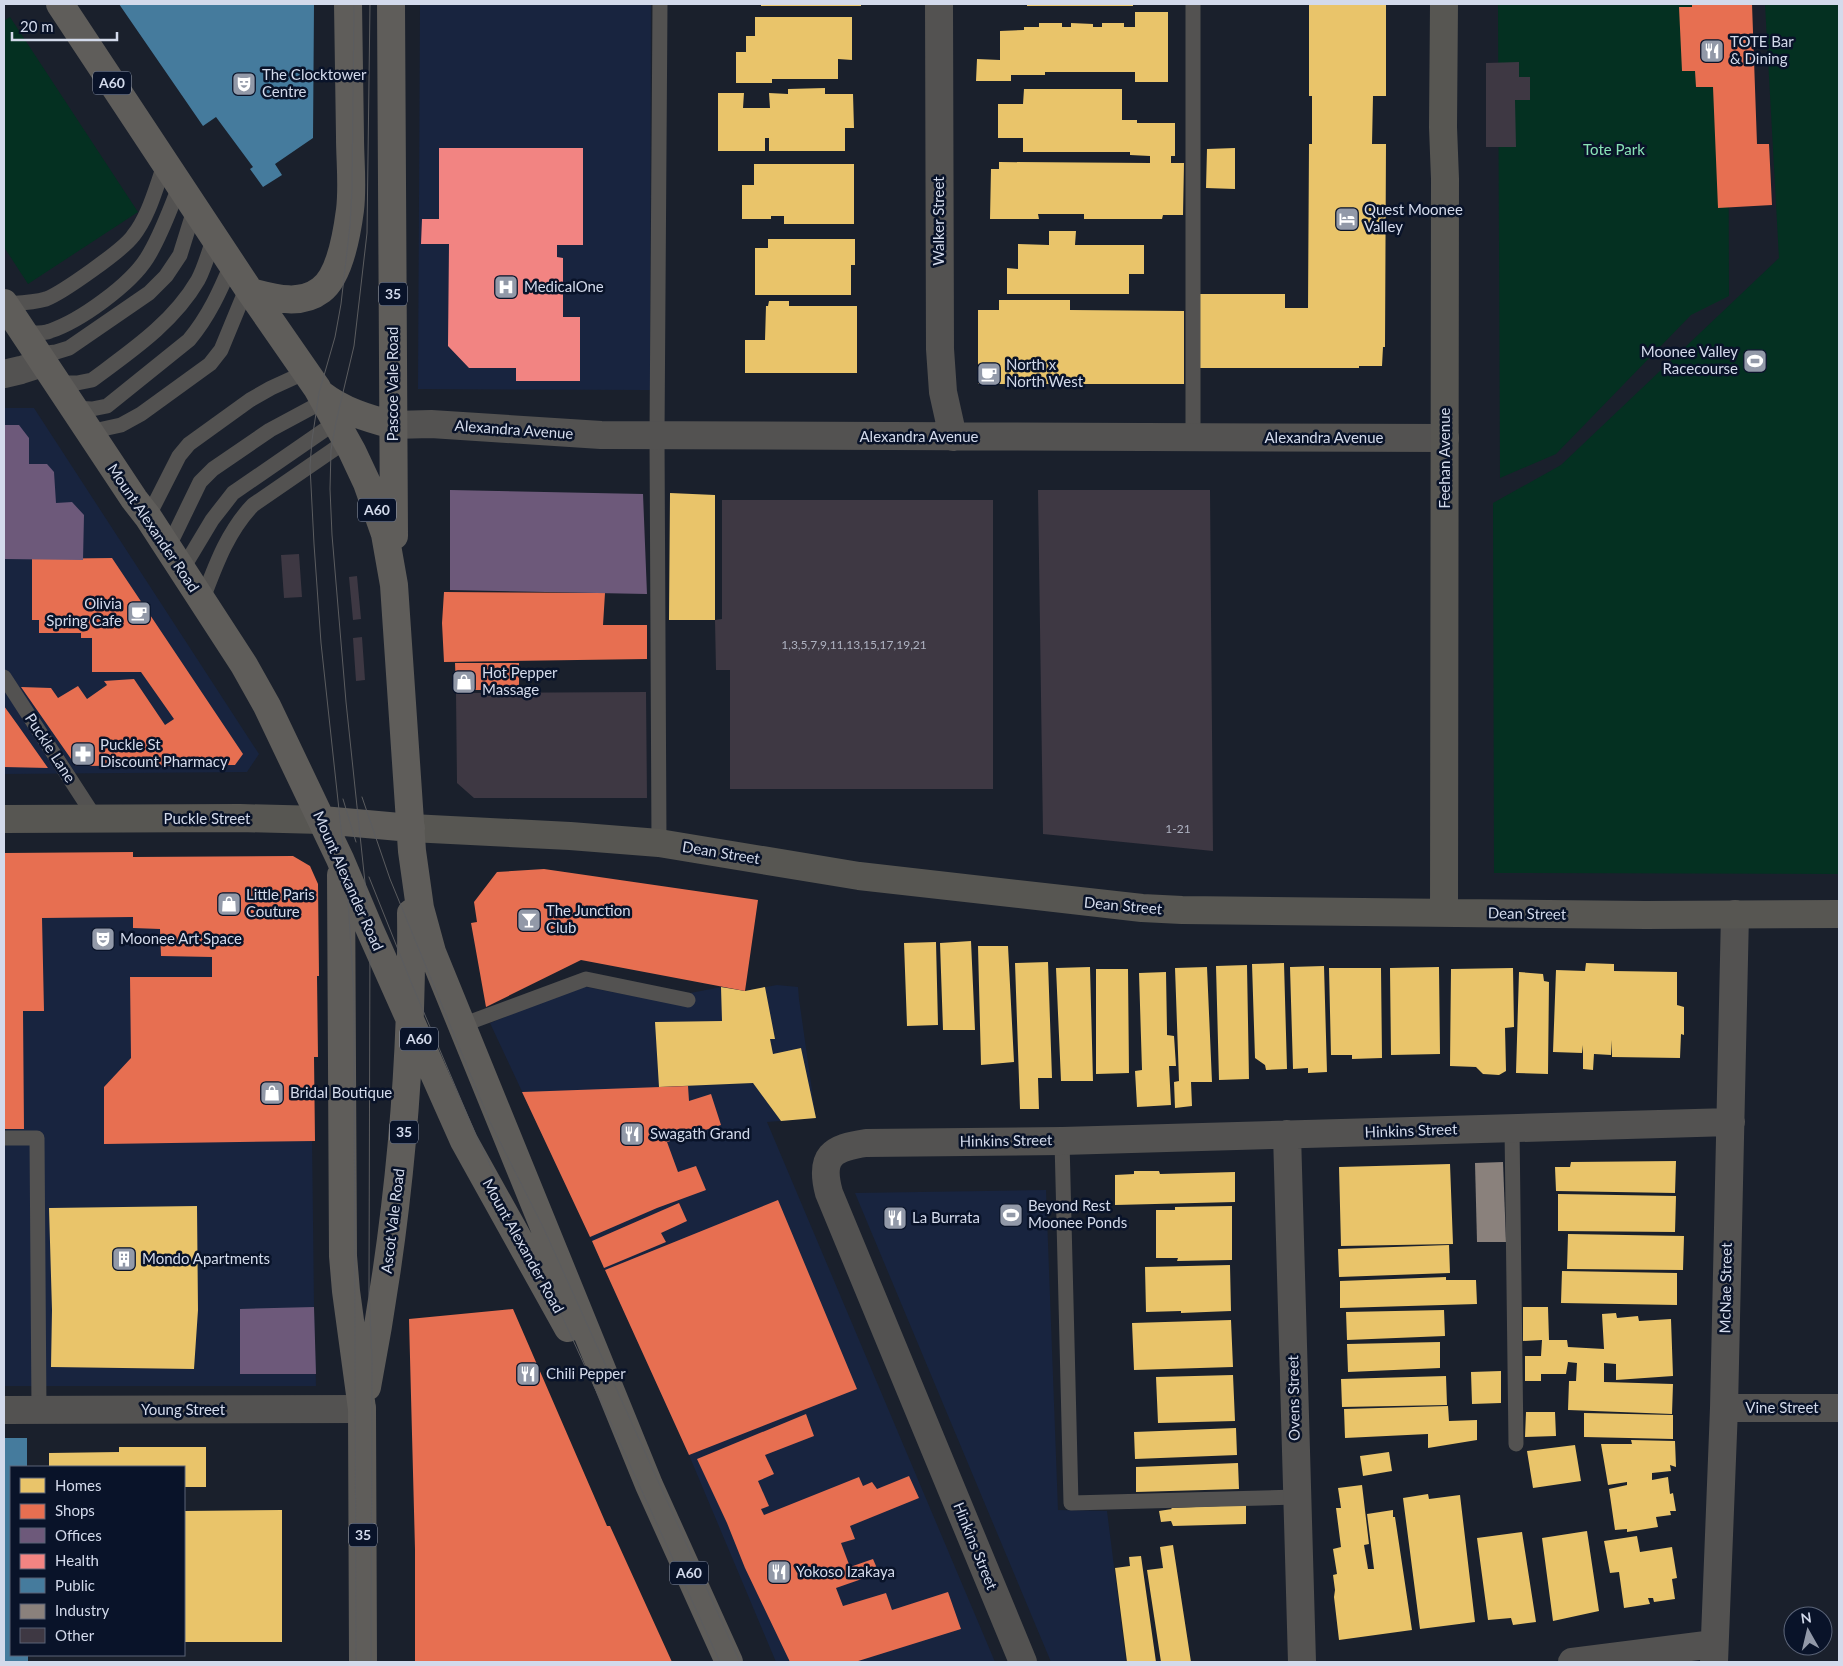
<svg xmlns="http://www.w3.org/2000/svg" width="1843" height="1666" font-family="Lato,sans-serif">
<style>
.built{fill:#18243f}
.green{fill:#043021}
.homes{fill:#e9c46a}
.shops{fill:#e76f51}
.offices{fill:#6d597a}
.health{fill:#f28482}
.public{fill:#457b9d}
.industry{fill:#8a817c}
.building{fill:#3e3843}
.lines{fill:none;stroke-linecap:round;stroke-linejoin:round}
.lane{stroke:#535251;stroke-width:15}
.street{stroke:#535251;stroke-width:28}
.secondary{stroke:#575652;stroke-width:28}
.primary{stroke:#5f5d5a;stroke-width:28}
.tram{stroke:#5b5c5f;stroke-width:1}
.labels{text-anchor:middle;stroke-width:5;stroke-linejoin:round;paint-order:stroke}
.number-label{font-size:12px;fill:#aeb2c1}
.shield{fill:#091329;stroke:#969eb1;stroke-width:1}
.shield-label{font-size:14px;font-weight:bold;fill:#d3daeb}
.poi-label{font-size:15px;fill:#d3daeb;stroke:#091329;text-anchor:start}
.park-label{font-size:15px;fill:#89e3b6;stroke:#091329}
.street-label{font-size:15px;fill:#d3daeb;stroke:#091329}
</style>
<rect width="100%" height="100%" fill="#1a202c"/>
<path class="built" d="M420,4H651L650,390L418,389Z
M4,408H34L259,754L247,772L4,774Z
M293,866L309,878L314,1307L316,1386H4V867Z
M777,985L798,987L799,999L816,1118L767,1122L995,1662H776L689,1455L592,1241L490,1023L581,986L655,1000L721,987L745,991Z
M1046,1190L1058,1510L1107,1511L1126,1662H1051L855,1193Z"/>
<path class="green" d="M1498,4H1728L1729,296L1691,315L1556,454L1500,478Z
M1765,4H1839V874L1494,873L1493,503L1561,465L1779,258Z
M10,17L138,212L28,284L4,247V21Z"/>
<path class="homes" d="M761,4H861V6H761Z
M1027,4H1133V6H1027Z
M1309,4H1386V96H1373L1372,144H1386L1385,347H1383L1382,366H1359V368H1200V294H1285V308H1308L1309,144H1312V96H1309Z
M1135,12H1168V82H1135V72H1045V75H1011V81H976L977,59L1000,60V31L1024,30V27H1039V23H1062V27H1071V23L1093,24V27H1102V23H1124V27H1135Z
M755,17H852V60L838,59V79H772V83H736V52H746V36H755Z
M825,88V94H853L854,128H845V151H769V138H765V151H718V93H744L743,108H770L769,93L788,94V89Z
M1024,89H1122V120H1137V123H1175V156H1171V163H1184L1183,215H1163L1162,219H1084V214H1038L1039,219H990L991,169H999V162L1150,163V156L1130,155V152H1023V138H998V104H1023Z
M1235,148V189L1206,188L1207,149Z
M754,164H854V224H784V216H771V219H742V185H754Z
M1049,231H1076L1075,245H1144V274H1129V294H1007V268L1018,269V244L1049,245Z
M768,239H855V265H851V295H755V248H768Z
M999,300H1070V310L1184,311V384H978V310H999Z
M769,301H789V306H857V373H745V340H765L766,306H768Z
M670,493L715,495V620H669Z
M971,941L975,1030H943L940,943Z
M936,942L938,1025L907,1026L904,943Z
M978,946H1008L1014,1062L981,1065Z
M1048,962L1052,1078H1038L1039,1109H1020L1015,963Z
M1284,963L1287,1069L1266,1070L1265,1065L1255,1058L1252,964Z
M1586,963L1614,964V971L1677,972V1005L1684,1007V1035L1681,1034L1680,1058L1612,1057V1040L1611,1055L1594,1054L1593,1070L1583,1069V1045L1582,1053L1553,1052L1556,970L1585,971Z
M1247,965L1249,1079L1219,1080L1216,966Z
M1324,966L1327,1072L1308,1073V1068L1293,1069L1290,967Z
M1090,967L1093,1081H1061L1056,968Z
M1207,967L1212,1082H1191L1192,1106L1175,1108L1174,1082L1179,1081L1175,968Z
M1439,967L1440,1054L1391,1055L1390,968Z
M1329,968H1381L1382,1058L1352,1059V1055H1331Z
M1513,968L1514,1027L1505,1028L1506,1071L1499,1075L1483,1074L1476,1067L1450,1066L1451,969Z
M1096,969H1128L1129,1073L1096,1074Z
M1166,972L1167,1030V1035L1174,1036L1176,1066H1169L1171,1105L1137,1107L1135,1071L1142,1070L1139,973Z
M1519,972L1543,974L1544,981L1549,982L1548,1074L1516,1073Z
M721,987L745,991L765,987L775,1039H770L773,1054L801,1048L816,1118L781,1121L753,1083L659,1087L655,1022L722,1021Z
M1676,1161L1675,1193L1556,1191L1555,1167H1570L1571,1162Z
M1450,1164L1453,1244L1341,1246L1339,1167Z
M1134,1171H1159L1160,1174L1235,1172V1202L1115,1205V1175L1134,1174Z
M1558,1194L1676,1196L1675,1232L1558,1231Z
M197,1206L198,1310L194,1369L51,1367L52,1310L49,1208Z
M1232,1206V1260L1177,1261L1178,1258H1156V1210H1175V1207Z
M1568,1234L1684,1236L1683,1270L1567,1269Z
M1449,1245L1450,1273L1339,1277L1338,1249Z
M1230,1265L1231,1311L1181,1313V1311L1146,1312L1145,1267Z
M1562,1271L1677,1273V1305L1561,1303Z
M1446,1277V1280H1476L1477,1304L1340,1308V1281Z
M1523,1307H1548L1549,1340H1567L1568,1347L1604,1349L1602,1314L1616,1313L1617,1318L1638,1316L1639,1321L1671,1319L1673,1376L1616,1380V1364L1604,1363V1382L1673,1384L1672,1414L1568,1410L1569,1381H1576L1577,1363L1568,1362L1566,1374H1541V1381H1525V1356H1541L1542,1340L1523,1341Z
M1444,1310L1445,1336L1347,1340L1346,1312Z
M1231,1320L1233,1367L1134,1370L1132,1323Z
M1440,1342V1368L1348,1372L1347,1344Z
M1501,1371V1403L1472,1404L1471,1372Z
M1233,1375L1235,1421L1158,1423L1156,1377Z
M1446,1376L1447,1405L1342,1407L1341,1379Z
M1448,1406L1449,1421L1477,1420V1440L1428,1448V1434L1345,1438L1344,1409Z
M1526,1412H1555L1556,1436L1525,1437Z
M1584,1413L1673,1415V1439L1584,1437Z
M1236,1428L1237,1455L1135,1459L1134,1432Z
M1631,1440L1675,1441L1676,1467L1670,1465L1671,1471L1652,1473V1480L1668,1477L1670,1494L1673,1493L1676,1511H1670L1671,1515L1656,1517L1658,1527L1627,1532V1529L1615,1530L1609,1489L1627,1485V1482L1608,1485L1601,1444H1632Z
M1575,1445L1581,1481L1533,1488L1527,1451Z
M119,1447H206V1487H184V1467H49V1453L119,1452Z
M1389,1452L1392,1471L1363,1476L1360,1456Z
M1238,1463L1239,1489L1136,1492V1467Z
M1362,1485L1369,1544L1364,1545L1368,1569H1374L1367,1514L1393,1510V1517H1395L1412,1630L1339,1640L1334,1597L1335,1590L1333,1575L1337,1574L1333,1549L1341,1547L1336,1508H1341L1338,1488Z
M1428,1494L1429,1499L1460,1495L1475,1622L1420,1629L1403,1498Z
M1246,1505V1524L1173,1526L1171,1521L1161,1522L1159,1511L1172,1509L1171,1508Z
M282,1510V1642H184V1511Z
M1587,1531L1599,1611L1553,1621L1542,1538Z
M1522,1532L1536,1622L1513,1625L1511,1618L1488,1620L1477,1538Z
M1637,1536L1640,1552L1672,1547L1677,1578L1672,1579L1675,1599L1654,1602L1653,1598H1648L1650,1604L1624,1608L1619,1572L1610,1573L1604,1541Z
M1173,1545L1191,1662H1161L1147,1570L1163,1568L1160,1547Z
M1141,1556L1156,1662H1127L1115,1568L1130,1566L1129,1557Z"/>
<path class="shops" d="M1692,4H1752L1757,144H1769L1772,205L1718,208L1713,87H1696L1695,71H1682L1679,7H1692Z
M112,558L243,754L235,765L76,766L21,687L51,688L58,698L78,686L87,699L107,685L104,681L134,679L165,725L174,719L141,672H92V638H81V633H39V620H32V559Z
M444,592L605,593L603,625H647V659L444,662L442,623Z
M455,663H519V690H456Z
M4,706L17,724L48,768L4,767Z
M133,852V857L293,856L310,866L318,884L319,976H317L318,1057H314L315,1141L104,1144V1087L131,1058L130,977H212V957L161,956L160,929L133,928V917L42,918L44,1011H23L24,1129H4V853Z
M544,869L758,900L745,991L581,960L486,1007L471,923L477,922L474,902L497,872Z
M688,1086L689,1101L711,1094L721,1125L667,1142L678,1172L696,1166L706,1190L657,1208L590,1237L522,1092Z
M778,1200L857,1389L689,1455L605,1270Z
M679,1203L687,1221L661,1233L666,1242L604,1268L592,1241Z
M513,1309L607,1526H610L672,1662H415V1549L409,1319Z
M806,1414L814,1436L765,1455L774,1474L758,1481L769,1506L761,1509L764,1515L859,1477L863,1486L872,1482L877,1489L909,1476L919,1498L850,1526L855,1539L841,1543L850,1567L873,1559L879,1573L836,1588L843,1606L886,1593L892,1610L948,1592L961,1629L855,1662H790L745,1568L727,1523L697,1459Z"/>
<path class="offices" d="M4,425H19L29,438V464H47L54,472L56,503L72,502L84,515L83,560L4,559Z
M450,490L643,494L647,594L450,590Z
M314,1307L316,1374H240V1309Z"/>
<path class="health" d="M439,148H583V245H557V257L563,258V317H580V381H516V368H469L448,346L449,244H421L422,219H439Z"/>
<path class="public" d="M119,4H314L313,138L275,164L282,175L263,187L250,169L253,167L216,117L203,126Z
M4,1438H27V1467H11V1655H28V1662H4Z"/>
<path class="industry" d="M1503,1162L1506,1242H1477L1475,1163Z"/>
<path class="building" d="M1519,62V77H1530V100H1515L1516,147H1486V63Z
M1038,490H1210L1213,851L1043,834Z
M722,500H993V789H730V670H716L715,620L722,619Z
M299,554L302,597L284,598L281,555Z
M357,576L361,619L353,620L349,577Z
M362,637L365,680L356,681L353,638Z
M646,692L647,798H474L457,783L456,693Z"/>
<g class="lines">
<path class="lane" d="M1193,4V438
M4,304C18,303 32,303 46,299C62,293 123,250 133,236C149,216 156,187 165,163
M24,333C32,333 43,334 50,331C80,321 130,285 147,258C161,236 170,209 180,185
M38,354L56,352L69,348L149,293L166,276L180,255L195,207
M56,383H77L92,380C131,351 173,323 198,280C205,267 209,251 214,237
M73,408L92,409L107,406L189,340C209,316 220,291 232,263
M89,432L121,425L141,414L210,364L221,350L247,287
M148,517L179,456L189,444L250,400L271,388L306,372
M168,548L200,482L213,469L270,430L324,401
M182,570L212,520L233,493L336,422
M202,601C215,567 227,532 253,505L346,441
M4,677L96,819
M659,843L657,436L660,4
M462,1025L586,979L688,1000
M1512,1128L1516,1444
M4,1138H37L39,1410
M1062,1141L1071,1503L1297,1497"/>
<path class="street" d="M939,4L940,349L943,392L953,437
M4,374L21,370L43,363
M393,425L431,424L601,435L1445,438
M1287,1134L1302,1662
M1724,1408H1839
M4,1410L362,1409
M1023,1662L829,1193C819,1156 832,1148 866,1143L1062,1141L1731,1122
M1572,1662L1714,1644
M1714,1662L1724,1408L1735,914"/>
<path class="secondary" d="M1444,4L1443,127L1445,179L1444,913
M4,819L240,818L322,820
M411,828L570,836L659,843L859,876L1142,908L1182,910L1646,915L1839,914"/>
<path class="primary" d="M60,4L247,287L317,388L352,451L367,483L385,534L394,585L412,851L420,908L432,952L649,1485L729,1662
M391,4L394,536
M251,292C274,298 300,306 321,290C340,276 347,233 350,210C353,186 350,161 350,137C349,93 349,48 348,4
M4,303L134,499L148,517L244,665L267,706L340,859L370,930L464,1141L568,1328
M321,394C343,411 367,418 393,425
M322,820L411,828
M341,875L343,1256L346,1291L362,1409L363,1662
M367,1387C397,1231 413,1072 411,913"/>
<path class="tram" d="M354,4L352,190L350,225L341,304L335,337L319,393L312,440L310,466L314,544L321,643L347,884L354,995L356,1662
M370,4L367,233L354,346L336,422L331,450L330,489L332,535L346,702L370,930L369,1292L372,1360L371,1662
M362,797L390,879L490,1122L544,1229L740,1662
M343,799L356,842
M369,877L411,982L475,1133L562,1316L720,1662"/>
</g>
<defs>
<g id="restaurant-square" transform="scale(1.25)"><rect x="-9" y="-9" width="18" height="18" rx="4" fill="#9299a8" stroke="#091329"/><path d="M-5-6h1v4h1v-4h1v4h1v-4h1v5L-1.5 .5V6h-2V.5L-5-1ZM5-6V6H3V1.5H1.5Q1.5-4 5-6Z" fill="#fff"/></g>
<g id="theatre-square" transform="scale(1.25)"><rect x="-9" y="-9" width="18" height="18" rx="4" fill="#9299a8" stroke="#091329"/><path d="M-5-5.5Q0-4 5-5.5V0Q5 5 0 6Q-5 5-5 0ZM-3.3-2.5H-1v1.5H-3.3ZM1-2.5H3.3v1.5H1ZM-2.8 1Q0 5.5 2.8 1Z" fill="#fff"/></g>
<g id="hotel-square" transform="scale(1.25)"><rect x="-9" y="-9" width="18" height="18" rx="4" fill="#9299a8" stroke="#091329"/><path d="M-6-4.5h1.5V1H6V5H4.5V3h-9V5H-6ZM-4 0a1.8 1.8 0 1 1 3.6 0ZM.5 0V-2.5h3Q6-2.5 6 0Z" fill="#fff"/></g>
<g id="hospital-square" transform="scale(1.25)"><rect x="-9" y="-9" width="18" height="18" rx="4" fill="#9299a8" stroke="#091329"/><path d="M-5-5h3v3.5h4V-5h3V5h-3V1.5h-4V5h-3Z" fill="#fff"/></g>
<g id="stadium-square" transform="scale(1.25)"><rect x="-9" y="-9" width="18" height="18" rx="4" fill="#9299a8" stroke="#091329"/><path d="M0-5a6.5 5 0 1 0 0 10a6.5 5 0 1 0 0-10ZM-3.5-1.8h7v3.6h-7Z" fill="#fff"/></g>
<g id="cafe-square" transform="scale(1.25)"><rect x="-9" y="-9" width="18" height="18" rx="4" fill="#9299a8" stroke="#091329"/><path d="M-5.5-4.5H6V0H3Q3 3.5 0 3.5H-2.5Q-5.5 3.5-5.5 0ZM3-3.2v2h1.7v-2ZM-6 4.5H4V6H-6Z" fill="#fff"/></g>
<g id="shop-square" transform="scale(1.25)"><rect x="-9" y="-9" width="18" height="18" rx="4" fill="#9299a8" stroke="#091329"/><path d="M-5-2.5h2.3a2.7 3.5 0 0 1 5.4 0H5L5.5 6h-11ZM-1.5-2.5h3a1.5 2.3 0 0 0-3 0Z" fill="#fff"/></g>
<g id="pharmacy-square" transform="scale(1.25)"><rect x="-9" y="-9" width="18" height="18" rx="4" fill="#9299a8" stroke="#091329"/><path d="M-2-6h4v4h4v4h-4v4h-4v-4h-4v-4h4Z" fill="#fff"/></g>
<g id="bar-square" transform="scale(1.25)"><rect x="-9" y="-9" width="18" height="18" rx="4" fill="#9299a8" stroke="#091329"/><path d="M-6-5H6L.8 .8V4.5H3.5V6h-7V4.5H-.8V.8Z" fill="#fff"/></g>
<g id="building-square" transform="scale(1.25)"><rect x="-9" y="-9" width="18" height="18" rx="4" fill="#9299a8" stroke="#091329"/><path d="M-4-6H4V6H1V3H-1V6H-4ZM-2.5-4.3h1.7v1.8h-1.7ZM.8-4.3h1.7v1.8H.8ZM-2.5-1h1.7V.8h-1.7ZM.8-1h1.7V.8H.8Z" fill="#fff"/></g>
</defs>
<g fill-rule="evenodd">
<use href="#restaurant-square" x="1712" y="51"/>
<use href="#theatre-square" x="244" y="84"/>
<use href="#hotel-square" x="1347" y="219"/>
<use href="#hospital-square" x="506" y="287"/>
<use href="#stadium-square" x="1755" y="361"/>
<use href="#cafe-square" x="989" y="374"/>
<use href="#cafe-square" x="139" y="613"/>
<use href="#shop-square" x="464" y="682"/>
<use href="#pharmacy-square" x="83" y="754"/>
<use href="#shop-square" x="229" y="904"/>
<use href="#bar-square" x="529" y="920"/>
<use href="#theatre-square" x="103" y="939"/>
<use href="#shop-square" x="272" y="1093"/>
<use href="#restaurant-square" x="632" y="1134"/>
<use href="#stadium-square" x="1011" y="1215"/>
<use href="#restaurant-square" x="895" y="1218"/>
<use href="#building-square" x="124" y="1259"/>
<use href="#restaurant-square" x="528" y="1374"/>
<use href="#restaurant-square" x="779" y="1572"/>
</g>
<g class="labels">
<g class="number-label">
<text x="854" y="649">1,3,5,7,9,11,13,15,17,19,21</text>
<text x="1178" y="833">1-21</text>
</g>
<g class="shield">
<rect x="93" y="71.5" width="38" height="23" rx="4"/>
<rect x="379" y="282.5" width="28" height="23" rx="4"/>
<rect x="358" y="498.5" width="38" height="23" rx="4"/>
<rect x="400" y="1027.5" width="38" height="23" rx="4"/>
<rect x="390" y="1120.5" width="28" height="23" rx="4"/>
<rect x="349" y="1523.5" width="28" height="23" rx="4"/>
<rect x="670" y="1561.5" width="38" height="23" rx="4"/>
</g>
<g class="shield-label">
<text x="112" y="88">A60</text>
<text x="393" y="299">35</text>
<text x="377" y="515">A60</text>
<text x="419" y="1044">A60</text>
<text x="404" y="1137">35</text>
<text x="363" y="1540">35</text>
<text x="689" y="1578">A60</text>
</g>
<g class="poi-label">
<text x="1730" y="47">TOTE Bar<tspan x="1730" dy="17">&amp; Dining</tspan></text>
<text x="262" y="80">The Clocktower<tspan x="262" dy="17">Centre</tspan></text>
<text x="1364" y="215">Quest Moonee<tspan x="1364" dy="17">Valley</tspan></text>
<text x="524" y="292">MedicalOne</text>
<text x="1738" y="357" text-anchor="end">Moonee Valley<tspan x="1738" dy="17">Racecourse</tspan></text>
<text x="1006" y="370">North x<tspan x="1006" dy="17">North West</tspan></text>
<text x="122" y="609" text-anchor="end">Olivia<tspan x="122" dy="17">Spring Cafe</tspan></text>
<text x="482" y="678">Hot Pepper<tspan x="482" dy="17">Massage</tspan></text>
<text x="100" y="750">Puckle St<tspan x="100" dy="17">Discount Pharmacy</tspan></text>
<text x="246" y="900">Little Paris<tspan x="246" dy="17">Couture</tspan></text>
<text x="546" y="916">The Junction<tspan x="546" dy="17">Club</tspan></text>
<text x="120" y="944">Moonee Art Space</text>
<text x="290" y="1098">Bridal Boutique</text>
<text x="650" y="1139">Swagath Grand</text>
<text x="1028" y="1211">Beyond Rest<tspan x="1028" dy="17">Moonee Ponds</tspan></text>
<text x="912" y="1223">La Burrata</text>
<text x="142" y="1264">Mondo Apartments</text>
<text x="546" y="1379">Chili Pepper</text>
<text x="796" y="1577">Yokoso Izakaya</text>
</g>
<g class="park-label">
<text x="1614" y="155">Tote Park</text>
</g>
<g class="street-label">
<text transform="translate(939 221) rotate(-90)" y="5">Walker Street</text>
<text transform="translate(393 384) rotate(-90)" y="5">Pascoe Vale Road</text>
<text transform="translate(514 430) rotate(4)" y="5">Alexandra Avenue</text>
<text x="919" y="442">Alexandra Avenue</text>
<text x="1324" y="443">Alexandra Avenue</text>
<text transform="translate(1445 458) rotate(-90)" y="5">Feehan Avenue</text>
<text transform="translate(153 528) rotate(56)" y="5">Mount Alexander Road</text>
<text transform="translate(50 748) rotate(57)" y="5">Puckle Lane</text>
<text x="207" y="824">Puckle Street</text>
<text transform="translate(721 853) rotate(9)" y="5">Dean Street</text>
<text transform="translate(348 881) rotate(66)" y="5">Mount Alexander Road</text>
<text transform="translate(1123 906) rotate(5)" y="5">Dean Street</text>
<text transform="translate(1527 914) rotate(1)" y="5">Dean Street</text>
<text transform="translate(1411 1131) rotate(-2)" y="5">Hinkins Street</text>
<text transform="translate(1006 1141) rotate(-1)" y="5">Hinkins Street</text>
<text transform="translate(393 1221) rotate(-83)" y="5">Ascot Vale Road</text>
<text transform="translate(523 1246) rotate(61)" y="5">Mount Alexander Road</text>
<text transform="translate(1726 1288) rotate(-89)" y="5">McNae Street</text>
<text transform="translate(1294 1398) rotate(-91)" y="5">Ovens Street</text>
<text x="1782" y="1413">Vine Street</text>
<text x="183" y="1415">Young Street</text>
<text transform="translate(975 1546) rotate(68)" y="5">Hinkins Street</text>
</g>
</g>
<rect width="1843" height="1666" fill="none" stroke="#d3daeb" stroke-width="10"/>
<rect x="10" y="1466" width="175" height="190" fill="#091329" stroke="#5a6377"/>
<rect x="20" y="1478" width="25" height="15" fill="#e9c46a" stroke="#5a6377"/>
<text x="55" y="1491" font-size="15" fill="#d3daeb">Homes</text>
<rect x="20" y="1504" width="25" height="15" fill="#e76f51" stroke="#5a6377"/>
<text x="55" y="1516" font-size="15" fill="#d3daeb">Shops</text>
<rect x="20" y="1528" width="25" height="15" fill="#6d597a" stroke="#5a6377"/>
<text x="55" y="1541" font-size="15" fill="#d3daeb">Offices</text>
<rect x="20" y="1554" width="25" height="15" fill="#f28482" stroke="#5a6377"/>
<text x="55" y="1566" font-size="15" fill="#d3daeb">Health</text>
<rect x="20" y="1578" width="25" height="15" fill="#457b9d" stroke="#5a6377"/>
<text x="55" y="1591" font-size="15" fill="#d3daeb">Public</text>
<rect x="20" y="1604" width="25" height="15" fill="#8a817c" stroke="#5a6377"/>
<text x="55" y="1616" font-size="15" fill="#d3daeb">Industry</text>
<rect x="20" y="1628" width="25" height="15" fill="#3e3843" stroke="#5a6377"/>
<text x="55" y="1641" font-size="15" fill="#d3daeb">Other</text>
<g transform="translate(1808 1631) rotate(352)"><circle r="24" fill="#091329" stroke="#5a6377"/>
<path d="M0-4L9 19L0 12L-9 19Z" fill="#9299a8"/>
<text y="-8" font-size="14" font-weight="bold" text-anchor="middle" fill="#d3daeb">N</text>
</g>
<path d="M12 32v8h105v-8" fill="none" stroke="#d3daeb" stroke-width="2.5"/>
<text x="20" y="32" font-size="15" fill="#d3daeb" stroke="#091329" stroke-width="4" paint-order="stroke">20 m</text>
</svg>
